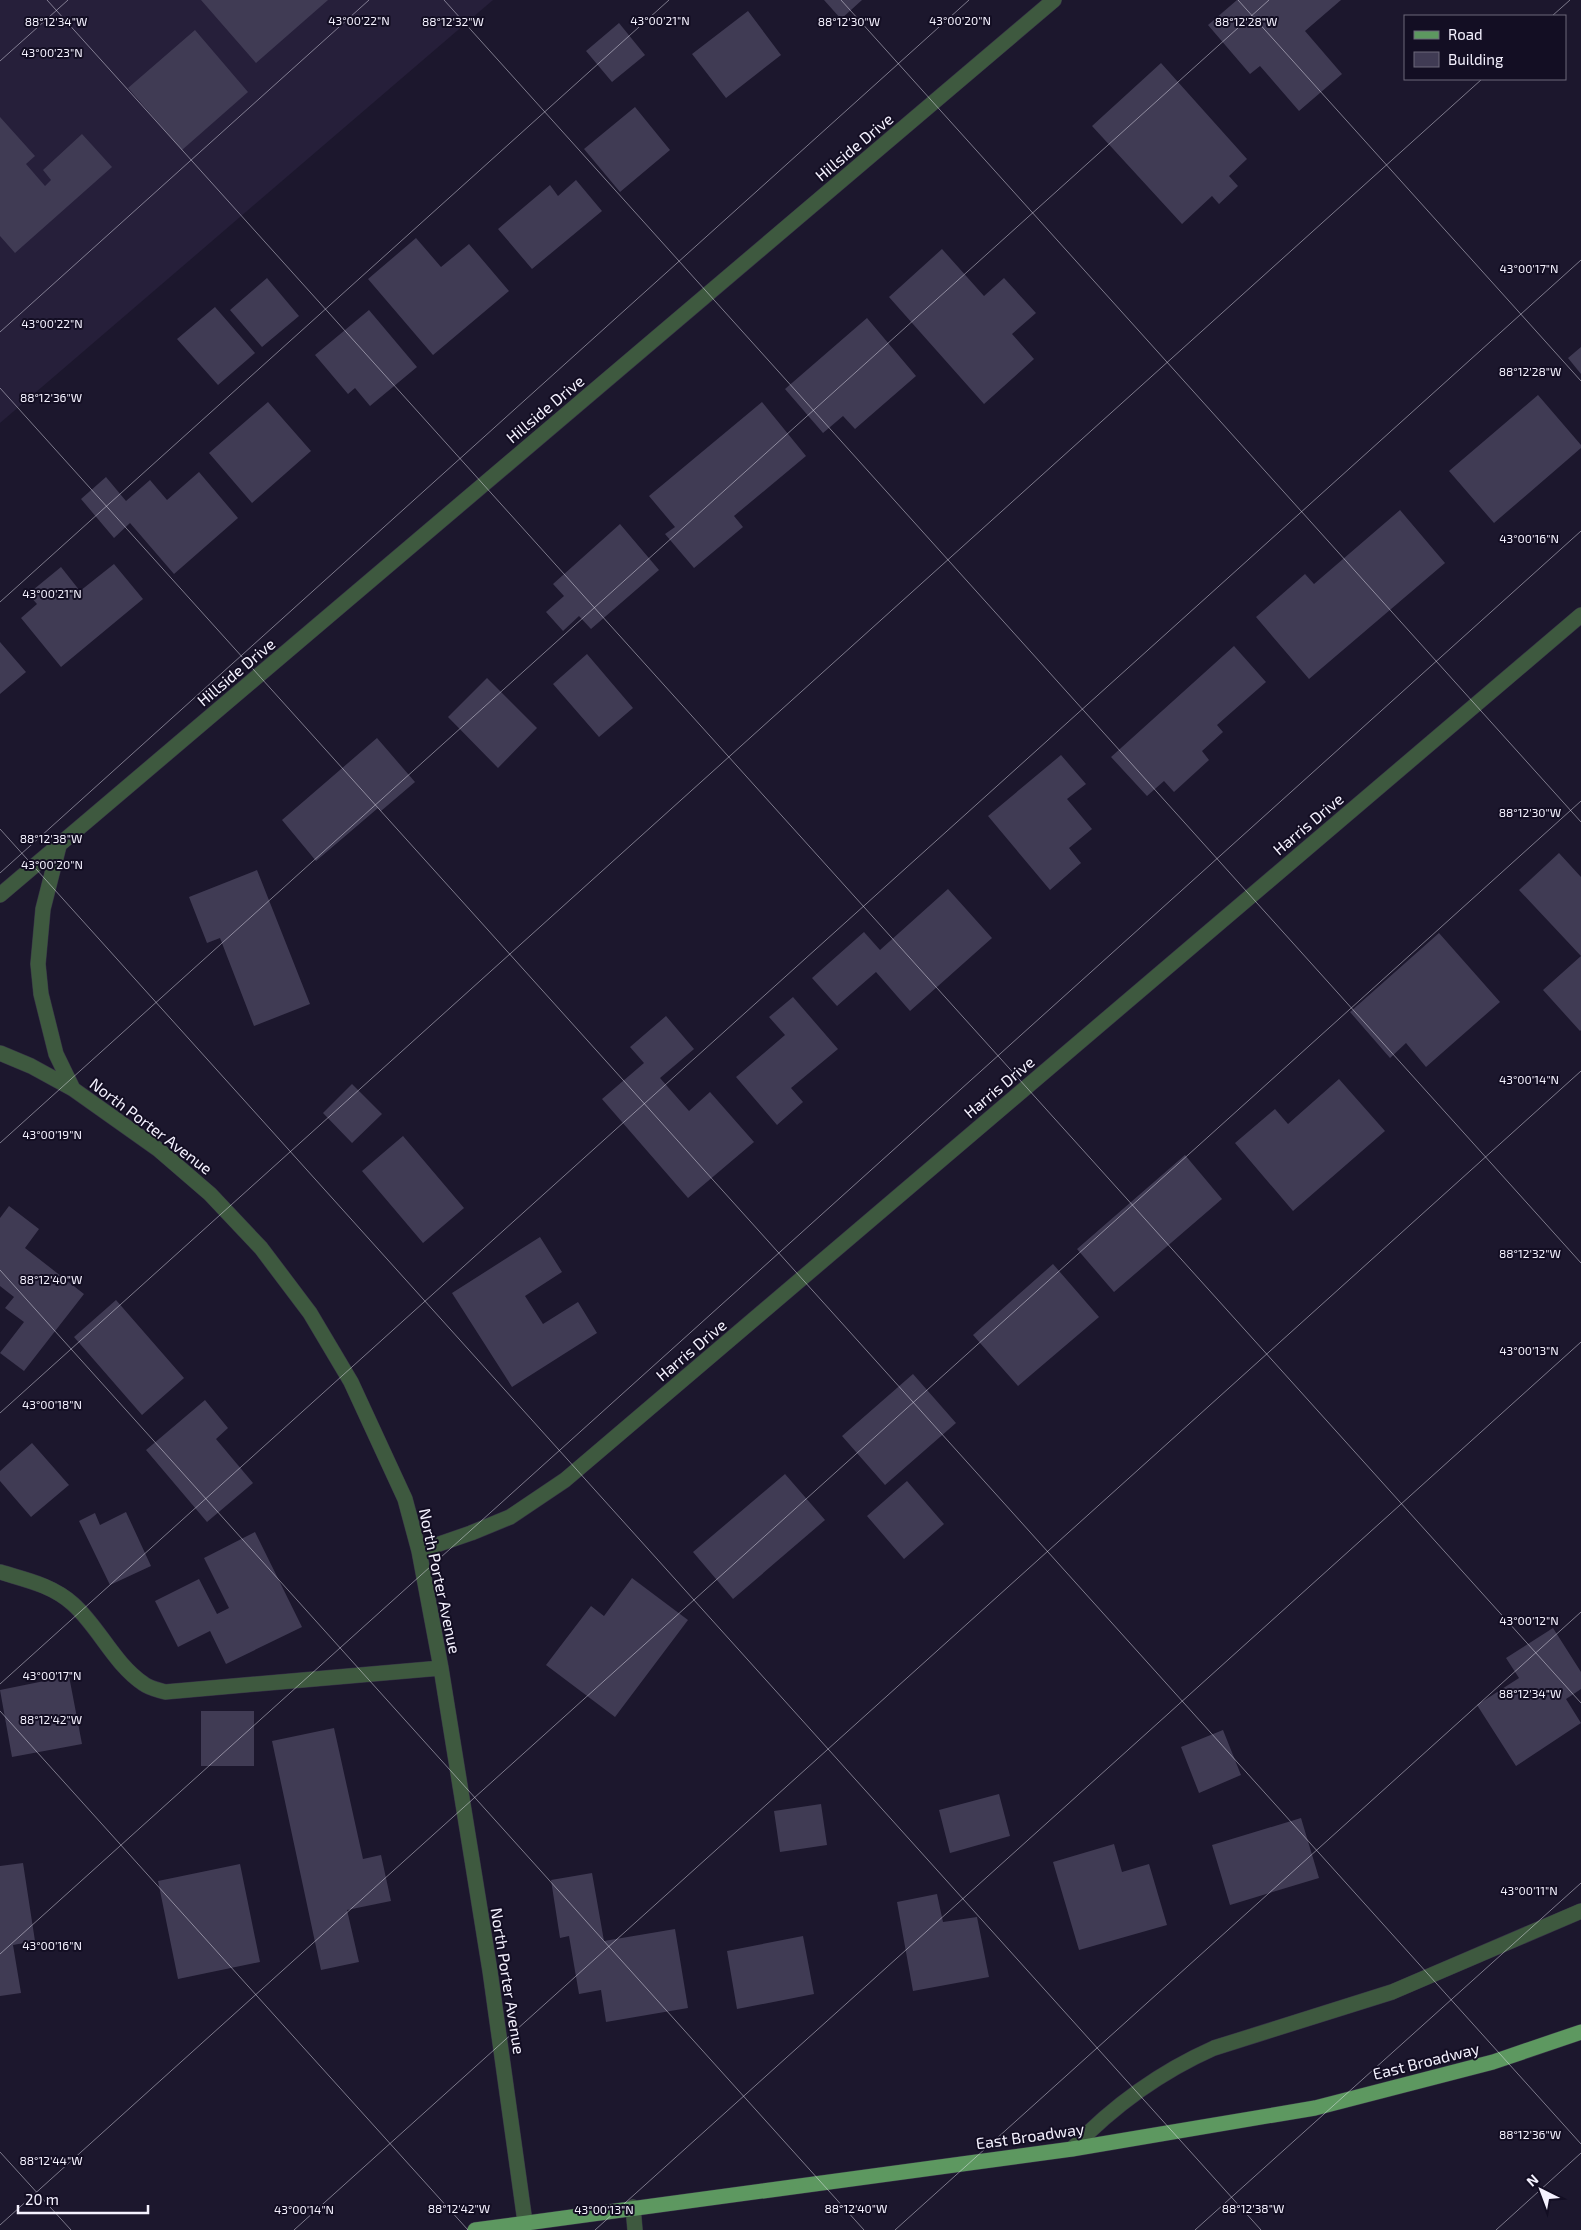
<svg xmlns="http://www.w3.org/2000/svg" width="1581" height="2230" font-family="'Exo 2',sans-serif">
<style>
.built{fill:#261f3a}
.building{fill:#403b54}
.lines{fill:none;stroke-linecap:round;stroke-linejoin:round}
.minor-casing{stroke:#363146;stroke-width:16}
.major-casing{stroke:#363146;stroke-width:16}
.minor{stroke:#3e593f;stroke-width:15}
.major{stroke:#5d9860;stroke-width:15}
.ticks{fill:none;stroke:#f5f2ff;stroke-width:1;stroke-opacity:0.45}
.labels{text-anchor:middle;stroke-width:4;stroke-linejoin:round;paint-order:stroke}
.street-label{font-size:16px;fill:#f5f2ff;stroke:#130e23}
.ticks-label{font-size:12px;text-anchor:middle;fill:#f5f2ff;stroke:#130e23;stroke-width:4;stroke-linejoin:round;paint-order:stroke}
</style>
<rect width="100%" height="100%" fill="#1c172d"/>
<path class="built" d="M0,0H493L0,423Z"/>
<path class="building" d="M201,0H328L256,63Z
M824,0H862L841,19Z
M1237,0H1341L1305,31L1342,74L1299,111L1260,66L1250,74L1208,25Z
M748,11L781,55L726,98L692,54Z
M619,23L645,55L612,82L586,51Z
M195,30L248,92L182,150L128,88Z
M1161,63L1247,159L1229,176L1238,186L1219,204L1212,196L1182,224L1092,126Z
M635,107L670,150L620,192L584,149Z
M0,117L35,156L26,164L45,186L51,180L43,170L82,134L112,167L15,253L0,236Z
M576,180L602,211L532,269L498,229L550,185L558,196Z
M416,238L441,267L469,244L509,291L433,355L368,279Z
M942,249L984,296L1004,278L1036,313L1012,334L1034,359L984,404L889,297Z
M267,278L299,316L262,347L230,310Z
M215,307L255,353L218,385L177,339Z
M369,310L417,367L370,406L355,388L348,394L315,355Z
M867,318L916,376L855,429L843,416L823,433L785,389Z
M1581,347V374L1568,358Z
M1538,395L1581,445V448L1494,523L1449,471Z
M268,402L311,451L252,503L209,453Z
M762,402L806,456L734,516L743,527L694,568L665,534L675,527L649,496Z
M199,472L238,518L174,574L130,523L114,538L81,499L106,477L126,501L150,480L167,500Z
M1400,510L1445,563L1309,679L1256,617L1305,574L1314,584Z
M620,524L659,570L591,629L579,616L563,631L546,612L564,596L553,584Z
M114,564L143,599L61,667L21,618L37,604L28,594L61,567L80,591Z
M0,642L26,672L0,694Z
M1234,646L1266,682L1217,725L1223,732L1202,751L1209,760L1174,792L1164,781L1147,796L1111,757Z
M587,654L633,708L599,737L553,684Z
M487,678L537,728L498,768L448,717Z
M377,738L415,782L381,811L378,808L316,861L282,820Z
M1061,755L1086,784L1067,799L1092,829L1069,848L1081,863L1050,890L988,816Z
M1559,853L1581,877V956L1519,890Z
M257,870L310,1004L254,1026L220,938L207,943L189,897Z
M948,889L992,938L910,1011L876,972L837,1006L812,978L864,932L880,950Z
M1439,933L1500,1002L1426,1067L1406,1043L1390,1058L1350,1012Z
M1581,956V1030L1580,1031L1543,990Z
M793,997L838,1049L791,1088L803,1102L777,1125L736,1077L785,1035L769,1017Z
M666,1016L694,1049L660,1078L689,1111L710,1092L754,1142L688,1198L602,1099L644,1063L630,1047Z
M1339,1079L1385,1131L1293,1211L1235,1143L1275,1109L1288,1124Z
M352,1084L382,1114L352,1143L323,1113Z
M403,1136L464,1208L423,1243L362,1171Z
M1185,1155L1222,1199L1114,1292L1077,1249Z
M9,1206L39,1229L25,1248L84,1294L24,1371L0,1353L24,1322L5,1308L14,1297L0,1286V1218Z
M540,1237L562,1272L525,1296L543,1324L578,1302L597,1333L512,1387L452,1293Z
M1053,1264L1099,1317L1018,1386L973,1335Z
M116,1300L184,1378L142,1415L74,1337Z
M913,1374L956,1423L885,1485L842,1436Z
M205,1400L228,1428L216,1439L253,1483L207,1522L146,1450Z
M32,1443L69,1485L31,1517L0,1481V1471Z
M785,1474L825,1520L733,1599L693,1552Z
M907,1481L944,1524L904,1559L867,1516Z
M126,1512L151,1566L110,1585L79,1521L95,1513L100,1525Z
M255,1532L302,1627L226,1664L210,1631L178,1647L155,1601L199,1579L217,1614L229,1608L204,1558Z
M632,1578L688,1620L615,1717L546,1665L591,1606L604,1616Z
M1553,1628L1581,1672V1689L1566,1699L1581,1723L1516,1766L1477,1705L1519,1678L1506,1658Z
M69,1676L82,1744L12,1757L0,1690Z
M201,1711H254V1766H201Z
M334,1728L363,1859L381,1855L391,1901L347,1910L359,1962L321,1970L272,1741Z
M1223,1730L1241,1775L1199,1793L1181,1747Z
M999,1794L1010,1836L950,1853L939,1810Z
M821,1804L827,1845L780,1852L774,1811Z
M1301,1818L1319,1878L1230,1905L1212,1845Z
M1114,1844L1122,1872L1149,1864L1167,1925L1079,1950L1053,1862Z
M23,1863L35,1941L13,1945L21,1993L0,1996V1866Z
M240,1864L260,1962L178,1979L158,1881Z
M592,1873L604,1941L675,1929L688,2008L606,2022L601,1990L579,1994L569,1936L560,1938L551,1880Z
M937,1894L943,1922L977,1917L989,1977L913,1991L897,1902Z
M803,1936L814,1994L737,2009L727,1951Z"/>
<g class="lines">
<g class="minor-casing">
<path id="minor" d="M59,846L43,909L38,964L41,994L56,1054L73,1089
M0,895L1054,0
M0,1053L31,1066L73,1089L159,1150L210,1194L261,1248L310,1313L351,1382L405,1499L419,1551L441,1668L490,1971L525,2222
M419,1551L471,1533L510,1517L565,1480L1581,615
M0,1572C26,1580 52,1585 73,1604C99,1627 114,1664 144,1684C149,1688 159,1690 165,1692L441,1668
M1072,2149C1113,2106 1160,2072 1214,2048L1392,1992L1581,1911
M633,2207L635,2230"/>
</g>
<g class="major-casing">
<path id="major" d="M475,2230L1072,2149L1315,2108L1493,2062L1581,2032"/>
</g>
<use href="#minor" class="minor"/>
<use href="#major" class="major"/>
</g>
<path class="ticks" d="M47,0L1581,1703M444,0L1581,1263M841,0L1581,822M1238,0L1581,381M1552,16L1570,0M0,61L68,0M0,332L369,0M0,388L1581,2144M0,602L669,0M0,829L1261,2230M0,873L969,0M0,1143L1269,0M0,1270L864,2230M0,1413L1482,79M0,1684L1581,260M0,1711L468,2230M0,1954L1581,531M0,2152L71,2230M0,2225L1581,801M294,2230L1581,1071M595,2230L1581,1342M895,2230L1581,1612M1195,2230L1581,1883M1496,2230L1581,2153"/>
<g class="labels">
<g class="street-label">
<text transform="translate(854 147) rotate(-40)" y="6">Hillside Drive</text>
<text transform="translate(545 409) rotate(-40)" y="6">Hillside Drive</text>
<text transform="translate(236 672) rotate(-40)" y="6">Hillside Drive</text>
<text transform="translate(1308 824) rotate(-40)" y="6">Harris Drive</text>
<text transform="translate(999 1087) rotate(-40)" y="6">Harris Drive</text>
<text transform="translate(151 1126) rotate(37)" y="6">North Porter Avenue</text>
<text transform="translate(691 1350) rotate(-40)" y="6">Harris Drive</text>
<text transform="translate(440 1581) rotate(78)" y="6">North Porter Avenue</text>
<text transform="translate(508 1981) rotate(81)" y="6">North Porter Avenue</text>
<text transform="translate(1426 2061) rotate(-14)" y="6">East Broadway</text>
<text transform="translate(1030 2136) rotate(-8)" y="6">East Broadway</text>
</g>
</g>
<g class="ticks-label">
<text x="660" y="25">43°00'21"N</text>
<text x="960" y="25">43°00'20"N</text>
<text x="359" y="25">43°00'22"N</text>
<text x="56" y="26">88°12'34"W</text>
<text x="453" y="26">88°12'32"W</text>
<text x="1246" y="26">88°12'28"W</text>
<text x="849" y="26">88°12'30"W</text>
<text x="52" y="57">43°00'23"N</text>
<text x="1529" y="273">43°00'17"N</text>
<text x="52" y="328">43°00'22"N</text>
<text x="1530" y="376">88°12'28"W</text>
<text x="51" y="402">88°12'36"W</text>
<text x="1529" y="543">43°00'16"N</text>
<text x="52" y="598">43°00'21"N</text>
<text x="1530" y="817">88°12'30"W</text>
<text x="51" y="843">88°12'38"W</text>
<text x="52" y="869">43°00'20"N</text>
<text x="1529" y="1084">43°00'14"N</text>
<text x="52" y="1139">43°00'19"N</text>
<text x="1530" y="1258">88°12'32"W</text>
<text x="51" y="1284">88°12'40"W</text>
<text x="1529" y="1355">43°00'13"N</text>
<text x="52" y="1409">43°00'18"N</text>
<text x="1529" y="1625">43°00'12"N</text>
<text x="52" y="1680">43°00'17"N</text>
<text x="1530" y="1698">88°12'34"W</text>
<text x="51" y="1724">88°12'42"W</text>
<text x="1529" y="1895">43°00'11"N</text>
<text x="52" y="1950">43°00'16"N</text>
<text x="1530" y="2139">88°12'36"W</text>
<text x="51" y="2165">88°12'44"W</text>
<text x="459" y="2213">88°12'42"W</text>
<text x="856" y="2213">88°12'40"W</text>
<text x="1253" y="2213">88°12'38"W</text>
<text x="304" y="2214">43°00'14"N</text>
<text x="604" y="2214">43°00'13"N</text>
</g>
<rect x="1404" y="15" width="162" height="65" fill="#130e23" stroke="#6d697b"/>
<rect x="1414" y="31" width="25" height="8" fill="#5d9860" stroke="#6d697b"/>
<text x="1448" y="40" font-size="15" fill="#f5f2ff">Road</text>
<rect x="1414" y="52" width="25" height="15" fill="#403b54" stroke="#6d697b"/>
<text x="1448" y="65" font-size="15" fill="#f5f2ff">Building</text>
<g transform="translate(1541 2190) rotate(318)" stroke="#130e23" stroke-width="4" paint-order="stroke">
<path d="M0-4L9 19L0 12L-9 19Z" fill="#f5f2ff"/>
<text y="-8" font-size="14" font-weight="bold" text-anchor="middle" fill="#f5f2ff">N</text>
</g>
<path d="M18 2205v8h130v-8" fill="none" stroke="#f5f2ff" stroke-width="2.5"/>
<text x="25" y="2205" font-size="15" fill="#f5f2ff" stroke="#130e23" stroke-width="4" paint-order="stroke">20 m</text>
</svg>
